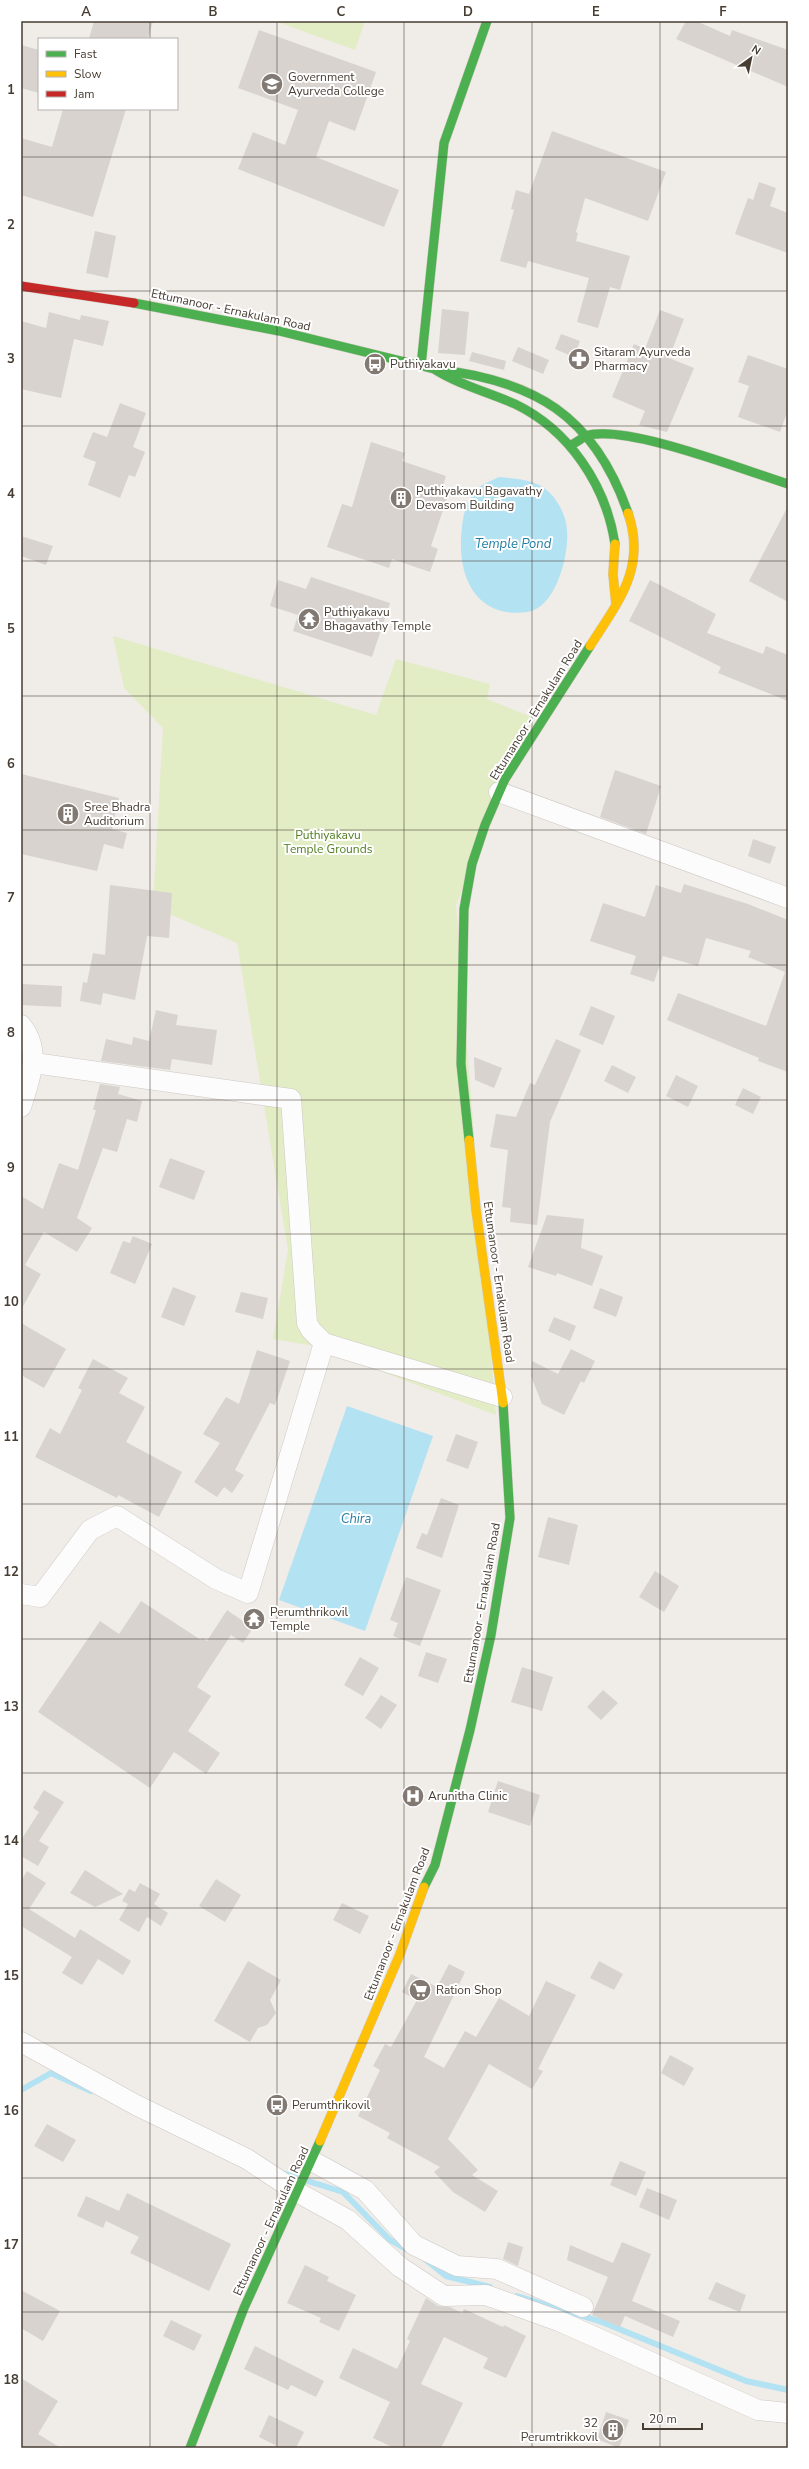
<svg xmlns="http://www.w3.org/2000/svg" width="809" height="2469" font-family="'Nunito Sans',sans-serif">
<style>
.green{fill:#e2edc5}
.water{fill:#b3e2f3}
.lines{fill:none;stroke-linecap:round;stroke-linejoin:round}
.stream{stroke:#b3e2f3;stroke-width:6}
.building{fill:#d8d3cf}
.street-casing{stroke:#cdc8c4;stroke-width:21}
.fast-casing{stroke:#d1cabf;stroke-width:10}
.slow-casing{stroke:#d1cabf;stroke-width:10}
.jam-casing{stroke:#d1cabf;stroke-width:10}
.street{stroke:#fdfcfc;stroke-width:20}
.fast{stroke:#4caf50;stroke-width:9}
.slow{stroke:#ffc107;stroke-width:9}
.jam{stroke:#c62828;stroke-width:9}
.grid{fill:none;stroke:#473d33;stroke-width:1;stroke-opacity:0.55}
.labels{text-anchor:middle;stroke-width:4;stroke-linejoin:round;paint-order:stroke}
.poi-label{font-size:12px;fill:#473d33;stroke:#fff;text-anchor:start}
.street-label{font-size:12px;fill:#473d33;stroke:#fff}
.park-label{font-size:12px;fill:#517f20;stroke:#fff}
.water-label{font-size:13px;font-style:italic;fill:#1f7ea5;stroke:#fff}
.neatline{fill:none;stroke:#473d33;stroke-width:1.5}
.grid-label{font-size:13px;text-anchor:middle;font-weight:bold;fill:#473d33}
</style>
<rect width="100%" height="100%" fill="#f0ece8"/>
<path class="green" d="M275,21H365L355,50Z
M113,636L376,715L396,659L490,684L487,699L532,717L456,905L496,1415L314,1346L273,1339L288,1250L237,943L153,907L163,728L124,688Z"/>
<path class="water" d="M499,477C516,479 537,479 550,493C559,502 567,518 567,531C569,555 556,608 527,612C473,619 456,572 462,527C463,514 468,496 479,487C485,483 493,480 499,477Z
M347,1406L433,1436L365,1631L279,1600Z"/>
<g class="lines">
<path class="stream" d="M21,2090L51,2073L91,2091
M282,2173L343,2192L390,2240L408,2250
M426,2260L446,2276L490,2287
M517,2296L602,2322L746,2381L788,2390"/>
</g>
<path class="building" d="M94,21H153L148,39H89Z
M686,21H696L730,36L732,30L788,50V87L676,39Z
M259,30L376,72L355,131L329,121L316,157L399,190L384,227L238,169L253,132L285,145L298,110L238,88Z
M21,45L39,50V93L21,88Z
M63,109H126L93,217L21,195V138L52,147Z
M552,131L666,172L648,221L585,198L576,232L578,233L576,241L630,256L620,290L610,287L598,328L577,322L589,278L528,261L526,268L500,261L514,210L511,209L516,190L529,194Z
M759,182L776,188L770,206L788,213V253L735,234L748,198L753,200Z
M95,231L116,236L108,278L86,273Z
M442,309L469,312L465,355L438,353Z
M660,310L684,319L669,358L694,368L667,432L639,425L645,411L612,397L634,344L645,349Z
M49,312L80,320L81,315L109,321L103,346L74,339L61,398L21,389V321L46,328Z
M561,334L580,341L574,357L555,349Z
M518,347L549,360L543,374L512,361Z
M472,352L506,361L504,370L469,361Z
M748,355L788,369V410L780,432L738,417L749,386L738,382Z
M120,403L146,413L133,447L145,452L135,477L129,475L120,498L88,485L96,462L83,457L93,432L107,437Z
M371,442L405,453L402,461L446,476L442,490L449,492L431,546L438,549L430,572L392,559L389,568L327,547L342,504L352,507Z
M788,506V602L749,581Z
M21,536L53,546L46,565L21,556Z
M311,577L390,603L372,657L293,631L298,615L270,606L278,580L306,589Z
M650,580L716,614L707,633L763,654L766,646L788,655V701L718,673L721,667L629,621Z
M615,770L661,786L646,834L600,817Z
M21,774L119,798L112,829L127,833L123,849L104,844L97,871L21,854Z
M753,839L776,847L770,864L748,856Z
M684,884L748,904L788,920V1072L758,1061L759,1058L667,1020L678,993L766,1026L785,972L748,957L751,951L706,938L698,966L663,956L654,982L630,974L636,956L590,941L603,903L645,917L656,885L681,893Z
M110,885L172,893L169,938L147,936L135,1000L103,993L101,1005L80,1001L83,982L87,983L93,953L105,955Z
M21,984L62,986L61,1007L21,1005Z
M591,1006L615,1016L603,1045L579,1035Z
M156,1010L178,1015L176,1025L217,1030L212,1065L172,1059L170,1070L101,1061L106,1039L132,1045L133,1037L149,1041Z
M556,1039L581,1050L550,1122L537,1225L510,1222L511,1208L502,1207L508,1150L490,1147L496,1114L516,1117L530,1083L535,1085Z
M474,1057L502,1068L494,1088L475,1080Z
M612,1065L636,1077L628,1093L604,1081Z
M676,1075L698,1086L688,1107L666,1096Z
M100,1084L120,1087L118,1094L142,1101L137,1122L127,1119L117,1152L103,1148L77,1218L92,1228L77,1252L44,1232L25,1265L41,1274L21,1310V1196L43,1209L59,1163L78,1170L96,1110H93Z
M743,1088L761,1097L753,1114L735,1105Z
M170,1158L205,1171L194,1200L159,1187Z
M547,1215L584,1219L581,1248L603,1256L592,1286L557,1273L556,1276L528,1267Z
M133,1236L152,1244L135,1284L110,1273L123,1241L130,1243Z
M173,1287L196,1296L184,1326L161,1317Z
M600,1288L623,1297L616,1317L593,1308Z
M241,1292L268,1298L263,1319L235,1312Z
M554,1317L576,1326L570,1341L548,1331Z
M21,1323L66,1349L44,1388L21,1375Z
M571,1349L595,1361L584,1383L581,1381L564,1415L542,1404L531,1376L532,1361L558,1374Z
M257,1350L290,1361L275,1405L270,1403L235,1470L244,1475L232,1493L224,1487L217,1497L194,1482L220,1443L203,1434L226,1397L239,1404Z
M93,1359L128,1378L119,1393L145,1407L126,1442L182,1472L159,1517L118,1495L117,1498L35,1457L50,1428L60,1434L82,1390L78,1388Z
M456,1434L478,1442L468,1469L446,1461Z
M441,1498L459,1505L442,1558L416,1548L422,1533L427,1535Z
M548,1517L578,1525L569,1565L538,1557Z
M655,1571L679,1586L664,1612L639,1597Z
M406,1577L441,1590L420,1646L393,1636L398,1623L390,1620Z
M141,1601L201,1640L202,1638L207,1641L227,1610L253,1628L243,1643L231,1635L197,1687L211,1696L188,1731L220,1753L206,1774L174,1752L150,1788L38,1712L100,1621L119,1634Z
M426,1652L447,1659L438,1683L418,1676Z
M360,1657L379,1668L363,1696L344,1685Z
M522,1667L553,1677L542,1711L511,1702Z
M603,1690L618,1703L601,1720L587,1707Z
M381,1695L397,1705L381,1729L365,1718Z
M498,1781L540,1795L530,1826L488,1812Z
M44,1790L64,1802L39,1841L49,1847L38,1866L21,1856V1840L39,1812L33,1808Z
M85,1870L123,1894L95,1907L70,1893Z
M27,1871L46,1883L29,1909L75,1938L80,1929L131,1961L123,1975L98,1959L82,1985L62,1973L72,1957L21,1926V1881Z
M216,1879L241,1895L225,1922L199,1906Z
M140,1883L160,1894L154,1904L168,1913L161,1926L147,1917L139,1932L119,1920L128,1904L122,1901L129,1889L135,1892Z
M342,1903L369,1916L360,1934L333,1920Z
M248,1961L281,1980L270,2000L276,2013L267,2025L258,2028L250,2042L214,2021Z
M599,1961L623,1974L614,1990L590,1978Z
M449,1964L465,1972L424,2057L444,2068L465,2031L476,2037L499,1998L529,2016L546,1981L576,1995L538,2069L543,2071L532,2089L489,2064L448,2139L478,2170L472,2175L498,2191L485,2212L453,2192L434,2172L440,2167L387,2138L390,2133L358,2116L380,2070L373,2066L385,2044L391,2047L417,2000L402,1992L411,1974L437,1987Z
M670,2055L694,2068L684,2086L661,2073Z
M47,2124L76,2140L63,2162L34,2146Z
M620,2161L646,2172L636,2196L610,2185Z
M647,2188L677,2200L669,2220L639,2207Z
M127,2193L231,2244L209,2291L130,2253L139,2237L106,2221L103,2228L77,2216L86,2196L119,2211Z
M508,2242L523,2247L518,2266L503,2259Z
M622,2242L651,2254L632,2301L680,2321L673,2337L625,2316L620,2327L592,2315L608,2277L567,2260L570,2245L613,2263Z
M305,2265L329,2277L327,2281L356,2295L339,2331L319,2322L321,2318L287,2303Z
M716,2282L746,2295L740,2312L708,2299Z
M21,2290L60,2311L43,2341L21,2328Z
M426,2298L438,2306L450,2307L462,2313L464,2309L503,2327L504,2325L526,2336L506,2378L483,2368L488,2358L444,2337L421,2384L463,2403L441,2448H394L373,2438L390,2402L339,2378L353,2348L397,2369L410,2341L407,2339Z
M171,2320L202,2335L194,2351L163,2336Z
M255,2346L324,2381L316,2397L291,2385L288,2390L244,2369Z
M21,2378L58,2401L38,2434L61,2448H21Z
M606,2412L629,2420L619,2448L597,2439Z
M269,2415L304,2432L296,2448H281L259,2437Z"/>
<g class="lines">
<g class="street-casing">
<path id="street" d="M499,792L788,898
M21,1025C42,1051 30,1078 21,1107
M34,1063L291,1099L307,1323L311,1330L324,1343L502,1397
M21,1594L40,1597L90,1530L117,1516L216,1579L248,1593L324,1343
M21,2042L136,2105L247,2159L297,2192L348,2220L400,2267L444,2296L486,2295L559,2321L758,2410L788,2413
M312,2161L365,2190L414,2245L457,2266L497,2269L583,2307"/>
</g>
<g class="fast-casing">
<path id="fast" d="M134,303L279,331L434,369
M421,366L444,143L487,21
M573,444C577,442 582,438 586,436C624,423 746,471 788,484
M615,544C606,485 569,430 515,404C488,392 459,385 434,369C534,380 594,415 628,513
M469,1140L461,1064L464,909L472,864L485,825L505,779L590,646
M424,1887L435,1865L470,1730L491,1635L510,1518L503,1403
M190,2448L244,2308L320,2141"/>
</g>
<g class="slow-casing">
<path id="slow" d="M615,544L613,574L616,605
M590,646C618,602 647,568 628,513
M469,1140L476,1210L503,1403
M320,2141L400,1954L424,1887"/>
</g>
<g class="jam-casing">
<path id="jam" d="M21,286L134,303"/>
</g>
<use href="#street" class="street"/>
<use href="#fast" class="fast"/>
<use href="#slow" class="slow"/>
<use href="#jam" class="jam"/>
</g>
<path class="grid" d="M150,21V39M277,21V2448M404,21V2448M532,21V2448M660,21V2448M150,109V2448M21,157H788M21,291H788M21,426H788M21,561H788M21,696H788M21,830H788M21,965H788M21,1100H788M21,1234H788M21,1369H788M21,1504H788M21,1639H788M21,1773H788M21,1908H788M21,2043H788M21,2178H788M21,2312H788"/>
<defs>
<g id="university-disc" transform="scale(1.15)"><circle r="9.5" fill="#827a72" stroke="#fff"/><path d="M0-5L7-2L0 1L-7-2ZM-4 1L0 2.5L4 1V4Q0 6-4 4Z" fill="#fff"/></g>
<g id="pharmacy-disc" transform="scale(1.15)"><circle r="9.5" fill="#827a72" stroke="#fff"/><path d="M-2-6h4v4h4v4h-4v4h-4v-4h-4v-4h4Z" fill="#fff"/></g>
<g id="bus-disc" transform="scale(1.15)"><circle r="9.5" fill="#827a72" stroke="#fff"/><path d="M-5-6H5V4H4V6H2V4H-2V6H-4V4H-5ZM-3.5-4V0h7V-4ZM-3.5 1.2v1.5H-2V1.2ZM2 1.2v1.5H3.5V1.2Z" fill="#fff"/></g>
<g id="building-disc" transform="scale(1.15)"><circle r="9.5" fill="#827a72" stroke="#fff"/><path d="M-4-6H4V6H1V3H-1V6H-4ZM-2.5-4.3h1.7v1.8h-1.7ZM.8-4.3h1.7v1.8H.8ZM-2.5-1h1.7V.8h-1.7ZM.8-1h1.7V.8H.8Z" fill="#fff"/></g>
<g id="temple-disc" transform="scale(1.15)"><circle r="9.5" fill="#827a72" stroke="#fff"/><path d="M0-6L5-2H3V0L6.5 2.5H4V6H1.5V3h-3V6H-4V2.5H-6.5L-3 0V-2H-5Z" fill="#fff"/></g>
<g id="hospital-disc" transform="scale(1.15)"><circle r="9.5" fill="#827a72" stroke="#fff"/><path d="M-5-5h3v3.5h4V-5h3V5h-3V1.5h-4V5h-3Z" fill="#fff"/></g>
<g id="supermarket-disc" transform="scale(1.15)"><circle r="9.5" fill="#827a72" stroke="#fff"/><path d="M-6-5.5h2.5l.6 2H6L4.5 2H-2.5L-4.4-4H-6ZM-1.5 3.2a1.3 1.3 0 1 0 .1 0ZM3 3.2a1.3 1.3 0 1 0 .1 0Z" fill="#fff"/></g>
</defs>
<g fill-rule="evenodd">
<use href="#university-disc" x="272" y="84"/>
<use href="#pharmacy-disc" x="579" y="359"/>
<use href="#bus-disc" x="375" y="364"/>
<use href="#building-disc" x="401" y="498"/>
<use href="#temple-disc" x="309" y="619"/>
<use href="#building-disc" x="68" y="814"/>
<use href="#temple-disc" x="254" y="1619"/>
<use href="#hospital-disc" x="413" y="1796"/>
<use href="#supermarket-disc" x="420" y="1990"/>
<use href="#bus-disc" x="277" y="2105"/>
<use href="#building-disc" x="613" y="2430"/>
</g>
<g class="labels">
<g class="poi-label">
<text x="288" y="81">Government<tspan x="288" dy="14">Ayurveda College</tspan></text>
<text x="594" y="356">Sitaram Ayurveda<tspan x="594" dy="14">Pharmacy</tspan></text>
<text x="390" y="368">Puthiyakavu</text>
<text x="416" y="495">Puthiyakavu Bagavathy<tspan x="416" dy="14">Devasom Building</tspan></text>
<text x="324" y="616">Puthiyakavu<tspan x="324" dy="14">Bhagavathy Temple</tspan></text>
<text x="84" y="811">Sree Bhadra<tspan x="84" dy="14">Auditorium</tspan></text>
<text x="270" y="1616">Perumthrikovil<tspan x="270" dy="14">Temple</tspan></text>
<text x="428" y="1800">Arunitha Clinic</text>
<text x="436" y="1994">Ration Shop</text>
<text x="292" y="2109">Perumthrikovil</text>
<text x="598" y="2427" text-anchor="end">32<tspan x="598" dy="14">Perumtrikkovil</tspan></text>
</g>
<g class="street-label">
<text transform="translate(231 310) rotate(12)" y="4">Ettumanoor - Ernakulam Road</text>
<text transform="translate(536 710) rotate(-58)" y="4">Ettumanoor - Ernakulam Road</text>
<text transform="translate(499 1282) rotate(82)" y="4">Ettumanoor - Ernakulam Road</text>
<text transform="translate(482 1603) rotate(-80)" y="4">Ettumanoor - Ernakulam Road</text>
<text transform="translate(397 1924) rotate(-69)" y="4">Ettumanoor - Ernakulam Road</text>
<text transform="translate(271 2221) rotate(-65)" y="4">Ettumanoor - Ernakulam Road</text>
</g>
<g class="park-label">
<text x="328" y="839">Puthiyakavu<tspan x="328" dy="14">Temple Grounds</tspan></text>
</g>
<g class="water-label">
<text x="513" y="548">Temple Pond</text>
<text x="356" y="1523">Chira</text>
</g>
</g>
<rect width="809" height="2469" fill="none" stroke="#ffffff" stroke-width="44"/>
<rect x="38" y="38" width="140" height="72" fill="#ffffff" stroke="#b5b1ad"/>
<rect x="46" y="51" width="20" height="6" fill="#4caf50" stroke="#b5b1ad"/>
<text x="74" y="58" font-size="12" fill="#473d33">Fast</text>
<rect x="46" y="71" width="20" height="6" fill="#ffc107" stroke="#b5b1ad"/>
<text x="74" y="78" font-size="12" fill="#473d33">Slow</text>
<rect x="46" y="91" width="20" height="6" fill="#c62828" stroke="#b5b1ad"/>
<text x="74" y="98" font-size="12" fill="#473d33">Jam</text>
<g transform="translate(751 58) rotate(33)" stroke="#ffffff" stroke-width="3" paint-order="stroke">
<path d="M0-3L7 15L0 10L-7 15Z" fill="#473d33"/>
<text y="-6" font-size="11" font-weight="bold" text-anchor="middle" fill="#473d33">N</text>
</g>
<path d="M643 2423v6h59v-6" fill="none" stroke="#473d33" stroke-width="2"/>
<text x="649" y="2423" font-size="12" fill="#473d33" stroke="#ffffff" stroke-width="3" paint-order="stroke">20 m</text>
<rect x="22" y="22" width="765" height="2425" class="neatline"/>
<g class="grid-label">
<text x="86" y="16">A</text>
<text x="213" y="16">B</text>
<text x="341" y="16">C</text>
<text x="468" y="16">D</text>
<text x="596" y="16">E</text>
<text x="723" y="16">F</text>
<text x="11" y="94">1</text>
<text x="11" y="229">2</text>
<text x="11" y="363">3</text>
<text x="11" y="498">4</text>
<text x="11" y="633">5</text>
<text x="11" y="768">6</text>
<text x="11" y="902">7</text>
<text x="11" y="1037">8</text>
<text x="11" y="1172">9</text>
<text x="11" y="1306">10</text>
<text x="11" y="1441">11</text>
<text x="11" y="1576">12</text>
<text x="11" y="1711">13</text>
<text x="11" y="1845">14</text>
<text x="11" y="1980">15</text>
<text x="11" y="2115">16</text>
<text x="11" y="2249">17</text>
<text x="11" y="2384">18</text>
</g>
</svg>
